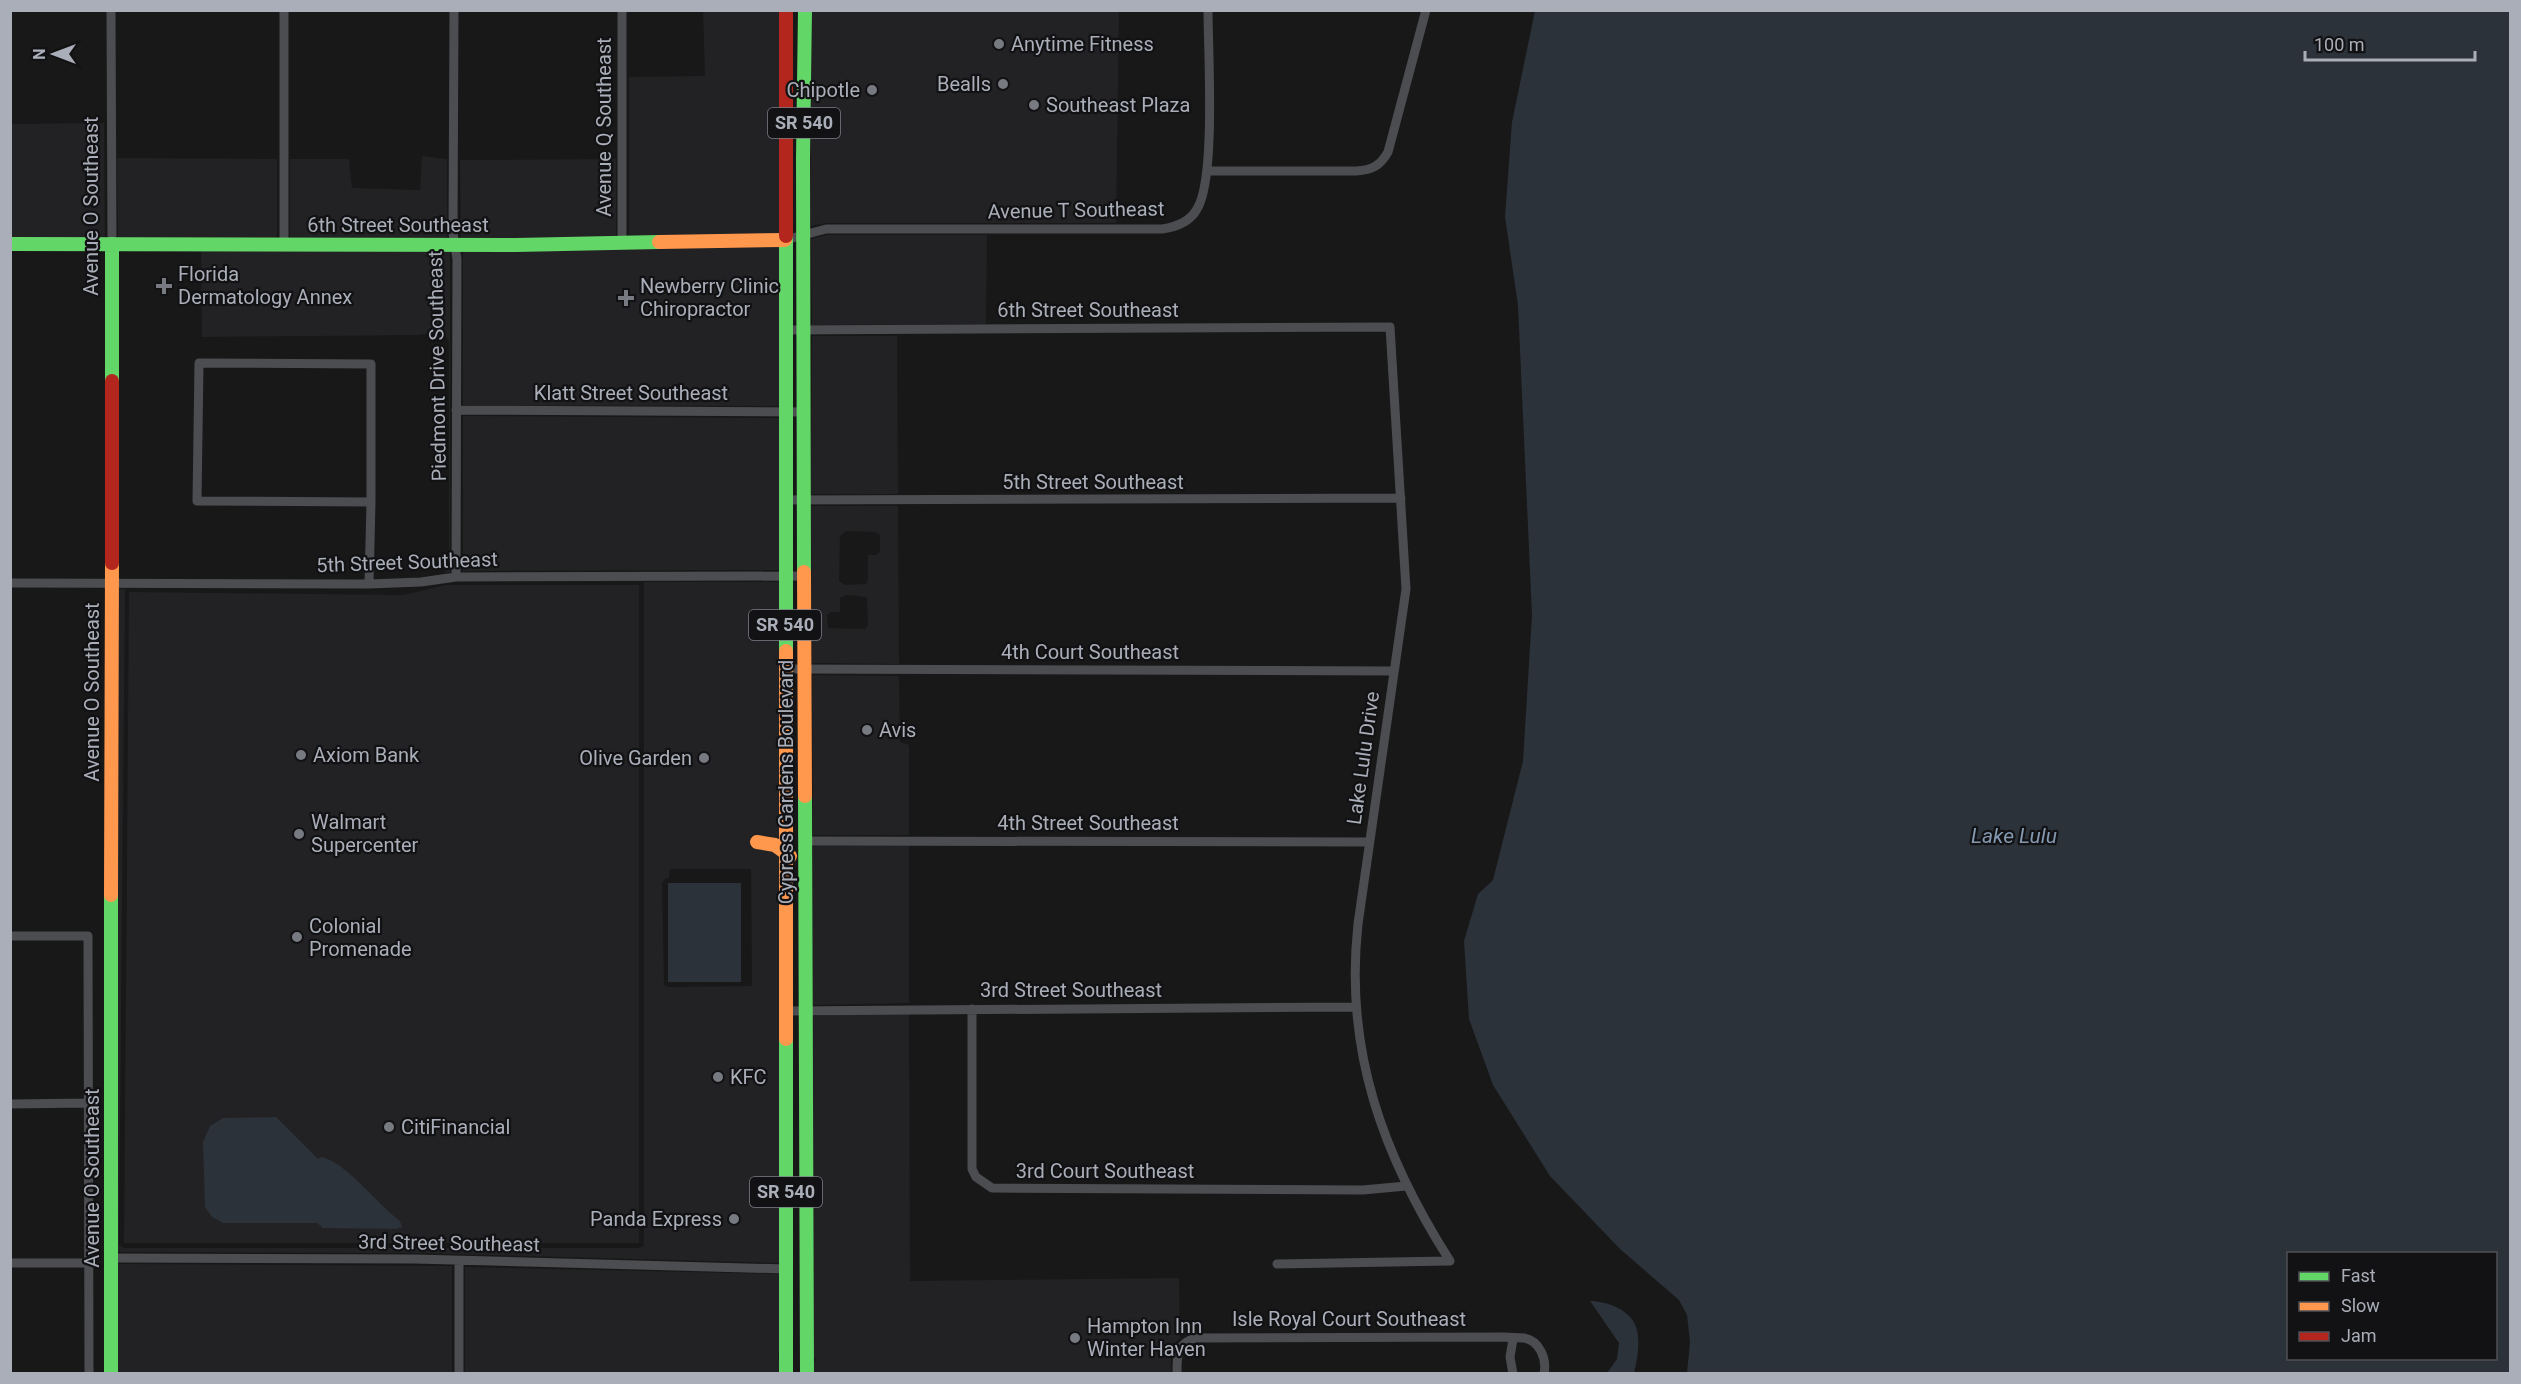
<svg xmlns="http://www.w3.org/2000/svg" width="2521" height="1384" font-family="Roboto,sans-serif">
<style>
.built{fill:#222224;fill-rule:evenodd}
.water{fill:#2c323a;fill-rule:evenodd}
.lines{fill:none;stroke-linecap:round;stroke-linejoin:round}
.street{stroke:#4c4d51;stroke-width:9}
.fast{stroke:#63d668;stroke-width:14}
.slow{stroke:#ff974d;stroke-width:14}
.jam{stroke:#b3261e;stroke-width:14}
.poi-dot{fill:#777a80;stroke:#121214;stroke-width:2}
.labels{text-anchor:middle;stroke-width:4.5;stroke-linejoin:round;paint-order:stroke}
.shield{fill:#121214;stroke:#7c7f87;stroke-width:1.5}
.shield-label{font-size:18px;font-weight:bold;fill:#aaaeb8}
.poi-label{font-size:20px;fill:#aaaeb8;stroke:#121214;text-anchor:start}
.street-label{font-size:20px;fill:#aaaeb8;stroke:#121214}
.water-label{font-size:21px;font-style:italic;fill:#8399b1;stroke:#121214}
</style>
<rect width="100%" height="100%" fill="#181818"/>
<path class="built" d="M703,11H779V234L629,238V77L705,76Z
M812,11H1119L1116,223H826L810,226Z
M104,123L105,238H11L10,124Z
M422,156L447,159V239H290V159H349L352,188L420,190Z
M117,158L277,159V239L118,238Z
M616,159V238L461,239L460,160Z
M826,235H987L986,324L812,325L811,239Z
M779,246V406L463,405V251Z
M201,250L450,251V572L444,573L449,564V341L441,332L418,335L202,337Z
M812,336H897L898,494H811Z
M463,416L779,418V570L463,571Z
M811,506H898L899,664L812,663ZM846,531L875,532L880,535V552L876,555H868V580L866,584L845,585L839,581L840,536ZM846,595L867,597L868,625L865,629L828,628L827,615L831,612H840V598Z
M644,582H779V841L769,836H751L750,847L767,848L779,854L780,1263L415,1253L118,1252V589H125L119,1245L124,1248H639L644,1246ZM670,869H751L752,986L668,987L664,985L662,883L665,879L669,878Z
M446,585H639V1243H124L129,592L403,595Z
M812,675L899,676L900,742L909,745V835H813Z
M813,846H909V1003L813,1005Z
M854,1014H909L910,1281L1179,1278L1180,1338L1175,1343L1171,1353V1373H814V1362L816,1360L814,1357L813,1016Z
M118,1264L452,1266V1373H118Z
M465,1267L780,1274V1352L778,1353L780,1373H465Z"/>
<path class="water" d="M1535,11H2510V1373H1687L1690,1342L1687,1315L1679,1300L1620,1249L1550,1176L1493,1085L1469,1019L1464,941L1478,894L1493,880L1523,761L1532,615L1518,305L1505,217L1512,122ZM2288,1254H2496V1358H2288Z
M668,883H741V982H668Z
M276,1117L318,1159L321,1157C345,1161 379,1206 400,1221L402,1227L396,1229L323,1228L317,1223H223L212,1217L205,1207L203,1142L210,1126L223,1118Z
M1590,1301C1606,1301 1631,1310 1636,1327C1641,1341 1637,1360 1634,1373H1607L1617,1359L1619,1343Z"/>
<g class="lines">
<path class="street" d="M111,10L112,244
M284,10V245
M454,10L453,233L457,259L456,577
M622,10V244
M1208,171H1356C1372,170 1380,166 1388,152L1426,10
M785,240L826,229H1162C1176,227 1190,222 1197,209C1216,179 1208,52 1208,10
M785,330L1390,327L1406,589L1358,924C1344,1050 1383,1156 1450,1261
M199,363L371,364V502L197,501Z
M456,410L805,412
M785,500L1401,498
M10,583L369,584L421,582L456,577L806,576
M369,584L371,502
M785,669L1394,671
M806,841L1369,842
M10,936H88L89,1374
M972,1009V1169L976,1177L992,1188L1363,1190L1406,1186
M786,1011L1356,1007
M10,1104L89,1103
M111,1258L415,1259L786,1269
M10,1263H89
M1277,1264L1450,1261
M1513,1339L1510,1357L1513,1374
M459,1374V1261
M1177,1374C1177,1356 1176,1343 1196,1338L1504,1337C1511,1338 1517,1337 1524,1338C1540,1341 1547,1359 1544,1374"/>
<path class="fast" d="M786,236V651
M10,244L516,245L659,242
M112,381V244
M804,572L803,158L805,10
M805,796L807,1374
M786,1039V1374
M111,1374V895"/>
<path class="slow" d="M659,242L785,240
M804,572L805,796
M786,651V1039
M757,842L775,845L790,856
M111,895L112,563"/>
<path class="jam" d="M786,10V236
M112,563V381"/>
</g>
<g class="poi-dot">
<circle cx="999" cy="44" r="6"/>
<circle cx="1003" cy="84" r="6"/>
<circle cx="872" cy="90" r="6"/>
<circle cx="1034" cy="105" r="6"/>
<path d="M161 277h6v6h6v6h-6v6h-6v-6h-6v-6h6z"/>
<path d="M623 289h6v6h6v6h-6v6h-6v-6h-6v-6h6z"/>
<circle cx="867" cy="730" r="6"/>
<circle cx="301" cy="755" r="6"/>
<circle cx="704" cy="758" r="6"/>
<circle cx="299" cy="834" r="6"/>
<circle cx="297" cy="937" r="6"/>
<circle cx="718" cy="1077" r="6"/>
<circle cx="389" cy="1127" r="6"/>
<circle cx="734" cy="1219" r="6"/>
<circle cx="1075" cy="1338" r="6"/>
</g>
<g class="labels">
<g class="shield">
<rect x="768" y="108" width="72" height="30" rx="4.5"/>
<rect x="749" y="610" width="72" height="30" rx="4.5"/>
<rect x="750" y="1177" width="72" height="30" rx="4.5"/>
</g>
<g class="shield-label">
<text x="804" y="129">SR 540</text>
<text x="785" y="631">SR 540</text>
<text x="786" y="1198">SR 540</text>
</g>
<g class="poi-label">
<text x="1011" y="51">Anytime Fitness</text>
<text x="991" y="91" text-anchor="end">Bealls</text>
<text x="860" y="97" text-anchor="end">Chipotle</text>
<text x="1046" y="112">Southeast Plaza</text>
<text x="178" y="281">Florida<tspan x="178" dy="23">Dermatology Annex</tspan></text>
<text x="640" y="293">Newberry Clinic<tspan x="640" dy="23">Chiropractor</tspan></text>
<text x="879" y="737">Avis</text>
<text x="313" y="762">Axiom Bank</text>
<text x="692" y="765" text-anchor="end">Olive Garden</text>
<text x="311" y="829">Walmart<tspan x="311" dy="23">Supercenter</tspan></text>
<text x="309" y="933">Colonial<tspan x="309" dy="23">Promenade</tspan></text>
<text x="730" y="1084">KFC</text>
<text x="401" y="1134">CitiFinancial</text>
<text x="722" y="1226" text-anchor="end">Panda Express</text>
<text x="1087" y="1333">Hampton Inn<tspan x="1087" dy="23">Winter Haven</tspan></text>
</g>
<g class="street-label">
<text transform="translate(604 127) rotate(-90)" y="7">Avenue Q Southeast</text>
<text transform="translate(91 206) rotate(-90)" y="7">Avenue O Southeast</text>
<text transform="translate(1076 210) rotate(-1)" y="7">Avenue T Southeast</text>
<text x="398" y="232">6th Street Southeast</text>
<text x="1088" y="317">6th Street Southeast</text>
<text transform="translate(437 366) rotate(-91)" y="7">Piedmont Drive Southeast</text>
<text x="631" y="400">Klatt Street Southeast</text>
<text x="1093" y="489">5th Street Southeast</text>
<text transform="translate(407 562) rotate(-2)" y="7">5th Street Southeast</text>
<text x="1090" y="659">4th Court Southeast</text>
<text transform="translate(92 692) rotate(-90)" y="7">Avenue O Southeast</text>
<text transform="translate(1363 758) rotate(-82)" y="7">Lake Lulu Drive</text>
<text transform="translate(786 782) rotate(-90)" y="7">Cypress Gardens Boulevard</text>
<text x="1088" y="830">4th Street Southeast</text>
<text x="1071" y="997">3rd Street Southeast</text>
<text x="1105" y="1178">3rd Court Southeast</text>
<text transform="translate(92 1178) rotate(-90)" y="7">Avenue O Southeast</text>
<text transform="translate(449 1243) rotate(1)" y="7">3rd Street Southeast</text>
<text x="1349" y="1326">Isle Royal Court Southeast</text>
</g>
<g class="water-label">
<text x="2014" y="843">Lake Lulu</text>
</g>
</g>
<rect width="2521" height="1384" fill="none" stroke="#aaaeb8" stroke-width="24"/>
<rect x="2287" y="1252" width="210" height="108" fill="#121214" stroke="#4f5056" stroke-width="1.5"/>
<rect x="2299" y="1272" width="30" height="9" fill="#63d668" stroke="#4f5056" stroke-width="1.5"/>
<text x="2341" y="1282" font-size="18" fill="#aaaeb8">Fast</text>
<rect x="2299" y="1302" width="30" height="9" fill="#ff974d" stroke="#4f5056" stroke-width="1.5"/>
<text x="2341" y="1312" font-size="18" fill="#aaaeb8">Slow</text>
<rect x="2299" y="1332" width="30" height="9" fill="#b3261e" stroke="#4f5056" stroke-width="1.5"/>
<text x="2341" y="1342" font-size="18" fill="#aaaeb8">Jam</text>
<g transform="translate(54 54) rotate(270)" stroke="#121214" stroke-width="4.5" paint-order="stroke">
<path d="M0-4.5L10 22L0 15L-10 22Z" fill="#aaaeb8"/>
<text y="-9" font-size="16" font-weight="bold" text-anchor="middle" fill="#aaaeb8">N</text>
</g>
<path d="M2305 51v9h170v-9" fill="none" stroke="#aaaeb8" stroke-width="3"/>
<text x="2314" y="51" font-size="18" fill="#aaaeb8" stroke="#121214" stroke-width="4.5" paint-order="stroke">100 m</text>
</svg>
